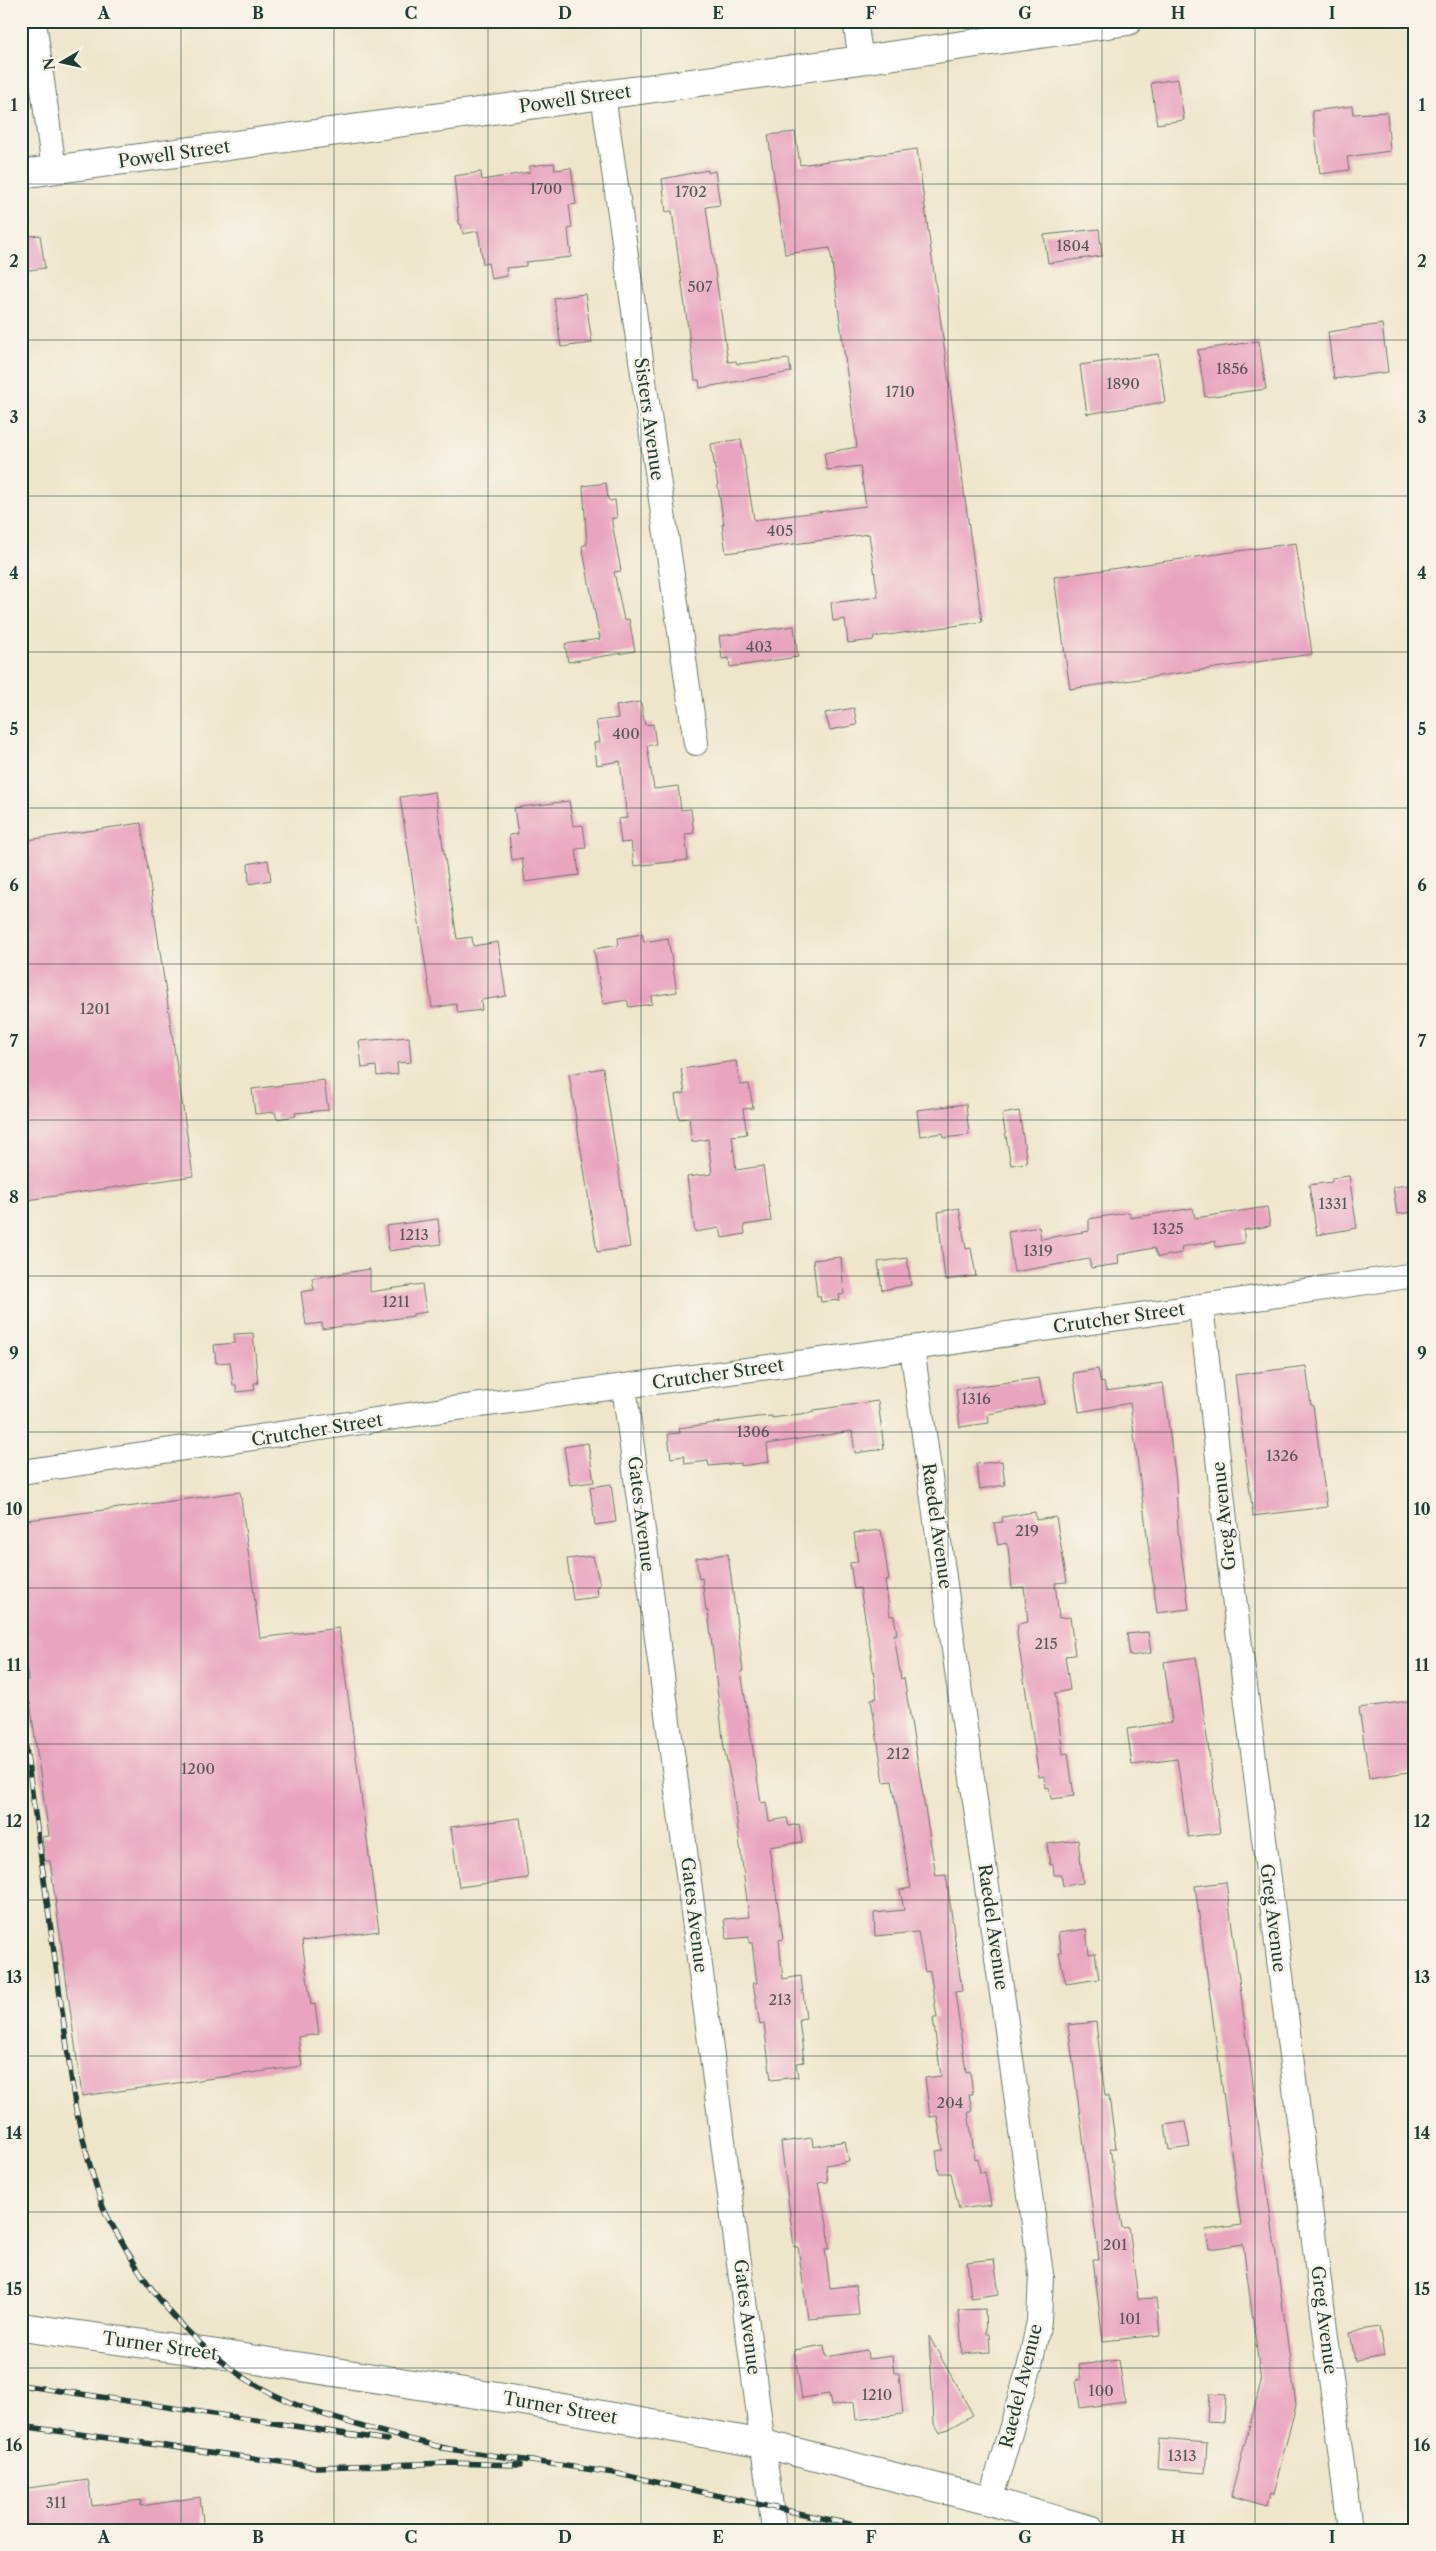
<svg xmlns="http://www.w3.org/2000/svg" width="1436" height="2551" font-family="'Libre Caslon Text',serif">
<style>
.building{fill:#e9a4bf}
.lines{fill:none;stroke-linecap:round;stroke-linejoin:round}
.minor-casing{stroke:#677869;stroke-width:26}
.tertiary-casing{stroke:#677869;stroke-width:30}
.minor{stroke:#fff;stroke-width:24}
.tertiary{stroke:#fff;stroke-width:28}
.rail-casing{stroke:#1f3d34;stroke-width:5.5}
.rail{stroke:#f7f3e8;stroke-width:4;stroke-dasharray:11;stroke-linecap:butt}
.grid{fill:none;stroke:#1f3d34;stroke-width:1;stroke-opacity:0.55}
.labels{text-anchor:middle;stroke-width:5;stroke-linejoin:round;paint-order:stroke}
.number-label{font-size:15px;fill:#525757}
.street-label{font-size:18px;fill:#1f3d34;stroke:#f7f3e8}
.neatline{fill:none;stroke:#1f3d34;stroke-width:2}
.grid-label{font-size:16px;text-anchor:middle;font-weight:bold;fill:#1f3d34}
</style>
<rect width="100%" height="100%" fill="#f7f3e8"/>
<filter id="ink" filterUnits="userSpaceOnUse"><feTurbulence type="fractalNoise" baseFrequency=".02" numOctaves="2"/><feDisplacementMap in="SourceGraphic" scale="10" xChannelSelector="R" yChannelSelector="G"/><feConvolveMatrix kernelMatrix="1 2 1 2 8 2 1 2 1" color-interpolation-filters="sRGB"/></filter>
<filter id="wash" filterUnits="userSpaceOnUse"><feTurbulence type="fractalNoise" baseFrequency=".0096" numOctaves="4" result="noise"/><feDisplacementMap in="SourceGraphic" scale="20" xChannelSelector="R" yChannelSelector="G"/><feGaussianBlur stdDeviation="1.12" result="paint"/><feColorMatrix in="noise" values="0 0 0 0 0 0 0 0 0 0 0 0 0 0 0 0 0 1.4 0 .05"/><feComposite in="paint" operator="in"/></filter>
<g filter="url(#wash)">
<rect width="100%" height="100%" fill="#eee6cb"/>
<g id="blocks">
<path class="building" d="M1178,79L1184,120L1157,124L1151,83Z
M1352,106L1353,114L1387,112L1390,151L1347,157L1349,170L1320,174L1312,111Z
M795,132L800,165L917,149L982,622L873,637L874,640L848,643L845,619L833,621L831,603L878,597L869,534L726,553L722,524H724L711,444L741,439L754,520L866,506L860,466L827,470L824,453L857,447L830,248L785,254L768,135Z
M554,163L555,170L571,168L576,204L569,205L572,228L568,229L571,257L526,262V266L506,268L507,276L491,279L488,263L483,264L478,231L463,234L461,224H459L454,176L481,172L482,180L530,172V166Z
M708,170V173L715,171L720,205L706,207L728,362L736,361L737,364L789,359L791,372L700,388L699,380H695L672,211L666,212L662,179Z
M1099,229L1102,256L1048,263L1044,235Z
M40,235L45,268L21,271V237Z
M585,294L592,343L561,347L554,298Z
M1382,324L1388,372L1334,379L1328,332Z
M1259,341L1266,389L1205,397L1198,350Z
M1158,354L1165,402L1087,414L1080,365Z
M606,483L608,499L610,501L615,500L617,518H612V523L621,571L614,572L624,620L629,619L635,651L568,662L565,644L600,639L582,546L587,544L583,486Z
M1296,543L1312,654L1070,689L1054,577Z
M794,626L798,657L730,667L729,658L722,659L719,636Z
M639,702L641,703L645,725L653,724L656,744L647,746L654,789L678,786L681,810L691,809L694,833L685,834L688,860L634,866L631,842L621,843L618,819L627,818L620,761L597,765L594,743L600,742L596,721L618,718L616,706Z
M854,708L857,725L830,730L825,713Z
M435,792L457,939L472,937L473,946L498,942L506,996L481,1000L482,1010L458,1013L456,1004L432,1008L400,797Z
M569,801L573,826L583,825L586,848L576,849L579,875L525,882L522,858L512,860L509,835L518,834L514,808Z
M141,823L193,1176L21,1201V841Z
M268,860L271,880L249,884L248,864Z
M642,934L644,942L668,938L677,992L651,996L652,1004L629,1007L627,1000L603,1004L594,949L619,945L618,938Z
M409,1037L411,1062L397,1063L398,1074L377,1076L376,1066L362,1068L359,1041Z
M736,1061L740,1085L749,1084L753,1108L743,1109L747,1134L732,1136L736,1170L763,1166L771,1221L744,1225L745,1234L722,1238L720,1228L695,1232L687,1177L712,1174L708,1139L692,1142L689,1118L679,1119L675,1095L685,1093L681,1069Z
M603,1068L630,1247L597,1252L569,1074Z
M324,1080L328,1110L295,1113L296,1116L277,1119L275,1112L255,1114L252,1089Z
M966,1104L969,1135L944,1138L943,1133L920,1136L917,1110Z
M1019,1111L1027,1163L1011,1165L1002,1114Z
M1349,1176L1357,1228L1317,1235L1309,1185L1332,1182V1178Z
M1415,1184V1212L1397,1214L1393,1187Z
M1267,1207L1270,1226L1244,1230V1243L1216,1247L1215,1241L1181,1247L1182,1253L1158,1257L1154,1248L1118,1255L1119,1264L1091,1268L1089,1259L1014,1272L1008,1232L1039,1227L1041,1239L1089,1231V1219L1130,1212V1218L1193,1208L1195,1218Z
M959,1208L966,1249L971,1248L976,1276L945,1280L938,1212Z
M438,1219L441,1244L389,1251L386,1226Z
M841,1257L844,1294L839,1295L840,1300L821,1302L820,1296H817L813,1260Z
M907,1258L911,1285L882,1290L878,1262Z
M370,1269V1292L422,1284L426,1312L413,1314V1316L322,1329V1323L306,1325L301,1292L314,1290L312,1278Z
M253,1333L258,1383H254L255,1390L237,1392L236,1385H233L230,1362L216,1363L214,1345L235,1343L234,1334Z
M1306,1366L1311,1405H1313L1327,1507L1253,1516L1235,1375Z
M1098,1369L1101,1383L1104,1382L1106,1391L1163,1383L1176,1481L1178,1531L1189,1609L1157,1613L1130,1403L1079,1412L1073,1373Z
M1039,1378L1044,1404L988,1414L989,1423L960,1427L956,1389Z
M878,1401L884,1449L855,1453L852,1431L767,1444L769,1462L741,1466V1463L709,1466L708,1461L685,1464L684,1456L671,1458L668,1434L680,1433L679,1428L757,1417L772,1416V1418L814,1412V1410Z
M588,1443L594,1482L570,1485L564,1447Z
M1002,1461L1005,1485L980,1489L976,1464Z
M611,1484L616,1522L595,1525L590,1487Z
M240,1492L260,1638L339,1628L379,1931L302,1941L311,2005L315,2004L319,2034L298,2037L302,2066L82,2096L50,1861H45L42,1837L49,1836L30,1702L21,1703V1681L28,1680L21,1634V1521Z
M1035,1512L1036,1520L1056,1517L1067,1582L1055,1583L1059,1618L1070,1617L1075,1655L1065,1656L1070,1690L1055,1693L1063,1754L1068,1753L1074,1796L1051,1799L1049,1787L1045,1788L1044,1776L1039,1777L1017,1634L1018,1624L1028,1622L1024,1587L1012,1588L1008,1547L1006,1543L998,1545L994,1523L1003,1522L1002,1517Z
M881,1530L889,1579L885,1580L890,1616H894L897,1634H894L901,1679L904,1678L936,1876L946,1875L962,1991L955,1992L966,2072L970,2071L973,2094H969L972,2112H968L975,2159L978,2158L980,2173L985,2172L991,2205L959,2209L951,2173H939L936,2151L943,2150L937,2116L930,2117L925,2078L941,2076L933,2018H937L930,1971L925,1972L918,1932L875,1936L874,1913L904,1910L900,1890L911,1888L892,1781L884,1782L871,1699L877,1698L870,1647L860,1588L854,1589L850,1563L858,1562L854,1533Z
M728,1554L743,1671H741L761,1803L766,1802L769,1821L787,1818L789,1826L799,1824L802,1842L769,1847L783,1939L779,1940L783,1979L801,1976L806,2018L799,2019L804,2062L796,2063L798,2077L771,2080L764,2024L760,2025L753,1983H757L752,1943H749V1937L727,1939L724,1919L749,1917L733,1790L724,1748L708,1611H706L702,1578L699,1579L696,1558Z
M593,1556L600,1585L597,1586L598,1597L573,1600L567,1559Z
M1148,1632L1151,1653L1130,1656L1127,1634Z
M1196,1657L1220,1833L1188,1837L1177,1759L1132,1765L1127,1729L1172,1722L1164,1662Z
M1408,1701L1415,1747V1771L1369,1778L1359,1708Z
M520,1818L528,1878L459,1887L451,1827Z
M1078,1840L1083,1883L1063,1886L1061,1875H1054L1053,1864L1050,1865L1047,1844Z
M1226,1882L1296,2405L1273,2495L1270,2494L1267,2506L1231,2496L1261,2382L1243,2244L1209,2249L1206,2230L1241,2225L1195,1886Z
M1086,1929L1089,1954L1095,1953L1099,1979L1066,1984L1059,1953H1061L1058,1933Z
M1096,2022L1105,2096H1109L1116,2148H1110L1122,2228L1129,2227L1138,2299L1156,2298L1160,2335L1103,2341L1093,2259H1099L1068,2025Z
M1185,2122L1190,2147L1169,2150L1165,2125Z
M812,2138L813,2147L845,2141L849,2161L826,2165L828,2182L818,2183L828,2228L829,2249H825L830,2288L856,2285L859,2315L808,2319L798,2247H794L781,2142Z
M994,2259L999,2294L971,2298L967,2262Z
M985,2309L986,2334H989L990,2352L962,2354L959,2310Z
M1379,2327L1384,2356L1355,2361L1350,2332Z
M929,2336L973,2415L940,2433L934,2422Z
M824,2345L826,2357L867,2350L868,2359L892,2356L894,2373H899L903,2414L856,2420L854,2402L831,2406L829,2394L802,2398L794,2350Z
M1119,2360L1125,2402L1080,2408L1076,2380L1081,2379L1079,2365Z
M1209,2394L1226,2395L1224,2422L1207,2421Z
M1159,2439L1207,2443L1205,2473L1157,2469Z
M88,2480L92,2506L141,2500V2506L200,2497L204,2530H21V2489Z"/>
</g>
</g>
<g filter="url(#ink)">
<use href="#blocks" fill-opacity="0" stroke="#677869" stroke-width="1"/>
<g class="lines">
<g class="minor-casing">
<path id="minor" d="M34,21L54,170
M855,21L861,60
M603,95L696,743
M1201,1306L1231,1574L1350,2530
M912,1348L1041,2274L1039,2321L1030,2365L990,2501
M624,1386L774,2530
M21,1472L450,1409L912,1348L1415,1275"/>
</g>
<g class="tertiary-casing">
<path id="tertiary" d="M21,174L861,60L1128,21
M21,2327L211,2353L529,2402L764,2444L990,2501L1091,2530"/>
</g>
<use href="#minor" class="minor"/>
<use href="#tertiary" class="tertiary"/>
<g class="rail-casing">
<path id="rail" d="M24,1734L75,2105C83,2140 91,2174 103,2207C108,2219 115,2230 121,2240C160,2312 219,2374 297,2405C346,2424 398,2436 449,2449
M21,2385L387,2440
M21,2426L317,2467L451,2463L520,2465
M442,2448L614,2473L877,2530"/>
</g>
<use href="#rail" class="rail"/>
</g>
</g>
<path class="grid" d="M181,21V2530M334,21V2530M488,21V2530M641,21V2530M795,21V2530M948,21V2530M1102,21V2530M1255,21V2530M21,184H1415M21,340H1415M21,496H1415M21,652H1415M21,808H1415M21,964H1415M21,1120H1415M21,1276H1415M21,1432H1415M21,1588H1415M21,1744H1415M21,1900H1415M21,2056H1415M21,2212H1415M21,2368H1415"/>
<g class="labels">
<g class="number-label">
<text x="546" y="194">1700</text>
<text x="691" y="197">1702</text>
<text x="1073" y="251">1804</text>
<text x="700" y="292">507</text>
<text x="1232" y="374">1856</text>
<text x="1123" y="389">1890</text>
<text x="900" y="397">1710</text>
<text x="780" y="536">405</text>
<text x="759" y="652">403</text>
<text x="626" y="739">400</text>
<text x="95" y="1014">1201</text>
<text x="1333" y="1209">1331</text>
<text x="1168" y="1234">1325</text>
<text x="414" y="1240">1213</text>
<text x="1038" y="1256">1319</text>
<text x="396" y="1307">1211</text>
<text x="976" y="1404">1316</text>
<text x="753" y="1437">1306</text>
<text x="1282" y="1461">1326</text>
<text x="1027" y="1536">219</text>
<text x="1046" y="1649">215</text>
<text x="898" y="1759">212</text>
<text x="198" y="1774">1200</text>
<text x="780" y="2005">213</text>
<text x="950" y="2108">204</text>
<text x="1115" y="2250">201</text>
<text x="1130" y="2324">101</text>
<text x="1101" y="2396">100</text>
<text x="877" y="2400">1210</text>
<text x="1182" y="2461">1313</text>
<text x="56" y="2508">311</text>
</g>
<g class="street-label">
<text transform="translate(575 99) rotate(-8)" y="6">Powell Street</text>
<text transform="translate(174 154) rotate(-8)" y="6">Powell Street</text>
<text transform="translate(649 419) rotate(82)" y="6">Sisters Avenue</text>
<text transform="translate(1119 1318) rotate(-8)" y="6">Crutcher Street</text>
<text transform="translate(718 1374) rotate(-8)" y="6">Crutcher Street</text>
<text transform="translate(317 1430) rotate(-9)" y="6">Crutcher Street</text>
<text transform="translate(641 1514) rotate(83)" y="6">Gates Avenue</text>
<text transform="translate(1224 1516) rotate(-96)" y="6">Greg Avenue</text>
<text transform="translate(937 1526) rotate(82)" y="6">Raedel Avenue</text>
<text transform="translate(694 1915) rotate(83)" y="6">Gates Avenue</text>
<text transform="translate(1273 1918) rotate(83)" y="6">Greg Avenue</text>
<text transform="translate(993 1927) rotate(82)" y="6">Raedel Avenue</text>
<text transform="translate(747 2317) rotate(83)" y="6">Gates Avenue</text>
<text transform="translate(1324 2320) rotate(83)" y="6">Greg Avenue</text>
<text transform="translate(160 2346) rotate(8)" y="6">Turner Street</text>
<text transform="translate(1021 2386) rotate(-76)" y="6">Raedel Avenue</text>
<text transform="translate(560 2408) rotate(10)" y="6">Turner Street</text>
</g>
</g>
<rect width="1436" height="2551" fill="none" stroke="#f7f3e8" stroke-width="55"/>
<g transform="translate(62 62) rotate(261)" stroke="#f7f3e8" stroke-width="4" paint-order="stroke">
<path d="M0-4L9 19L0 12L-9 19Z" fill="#1f3d34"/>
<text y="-8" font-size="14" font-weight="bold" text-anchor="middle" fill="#1f3d34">N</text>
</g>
<rect x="28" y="28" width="1380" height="2496" class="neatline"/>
<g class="grid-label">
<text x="104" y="19">A</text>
<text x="258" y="19">B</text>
<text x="411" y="19">C</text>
<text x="565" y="19">D</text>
<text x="718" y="19">E</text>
<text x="871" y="19">F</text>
<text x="1025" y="19">G</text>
<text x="1178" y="19">H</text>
<text x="1332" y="19">I</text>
<text x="14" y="111">1</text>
<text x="1422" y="111">1</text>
<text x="14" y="267">2</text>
<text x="1422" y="267">2</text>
<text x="14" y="423">3</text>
<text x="1422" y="423">3</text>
<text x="14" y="579">4</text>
<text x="1422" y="579">4</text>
<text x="14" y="735">5</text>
<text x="1422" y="735">5</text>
<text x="14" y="891">6</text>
<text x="1422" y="891">6</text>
<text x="14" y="1047">7</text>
<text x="1422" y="1047">7</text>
<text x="14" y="1203">8</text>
<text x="1422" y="1203">8</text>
<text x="14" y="1359">9</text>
<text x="1422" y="1359">9</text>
<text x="14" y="1515">10</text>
<text x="1422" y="1515">10</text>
<text x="14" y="1671">11</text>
<text x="1422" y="1671">11</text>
<text x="14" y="1827">12</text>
<text x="1422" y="1827">12</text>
<text x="14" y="1983">13</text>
<text x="1422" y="1983">13</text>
<text x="14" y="2139">14</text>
<text x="1422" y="2139">14</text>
<text x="14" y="2295">15</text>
<text x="1422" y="2295">15</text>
<text x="14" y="2451">16</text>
<text x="1422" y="2451">16</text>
<text x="104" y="2543">A</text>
<text x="258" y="2543">B</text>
<text x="411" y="2543">C</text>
<text x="565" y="2543">D</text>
<text x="718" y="2543">E</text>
<text x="871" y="2543">F</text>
<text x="1025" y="2543">G</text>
<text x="1178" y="2543">H</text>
<text x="1332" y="2543">I</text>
</g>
</svg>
